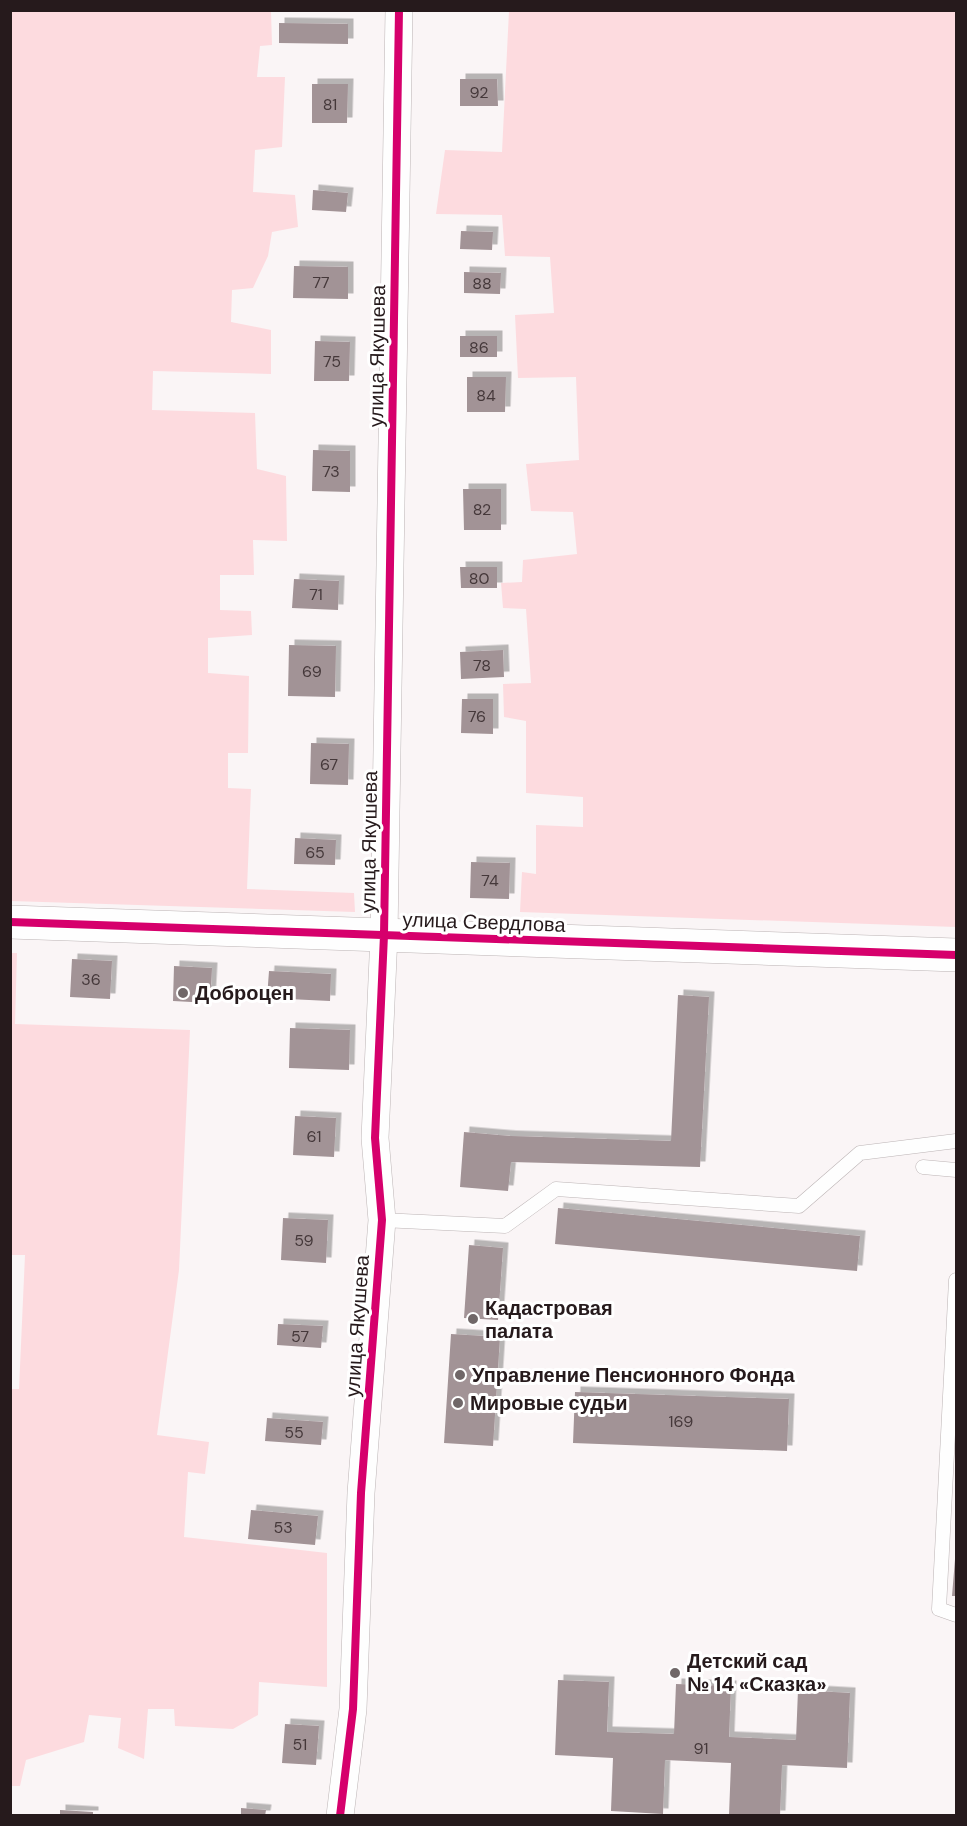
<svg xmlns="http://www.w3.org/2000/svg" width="967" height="1826" font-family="'DM Sans',sans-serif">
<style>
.green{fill:#fddbdf}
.building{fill:#a29396;filter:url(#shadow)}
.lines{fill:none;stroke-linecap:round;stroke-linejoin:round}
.lane-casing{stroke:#bcb4b5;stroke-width:15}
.street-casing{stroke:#bcb4b5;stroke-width:28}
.secondary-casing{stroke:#bcb4b5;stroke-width:34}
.lane{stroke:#fefefe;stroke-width:14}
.street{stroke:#fefefe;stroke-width:27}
.secondary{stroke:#fefefe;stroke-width:33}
.cycleway-casing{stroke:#fff;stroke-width:11}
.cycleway{stroke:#d6006c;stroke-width:8}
.poi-dot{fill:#706768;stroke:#fff;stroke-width:2}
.labels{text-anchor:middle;stroke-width:6;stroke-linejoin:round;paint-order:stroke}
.number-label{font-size:16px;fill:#45383a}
.street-label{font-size:20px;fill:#261a1c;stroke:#fff}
.poi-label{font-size:20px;font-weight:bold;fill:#261a1c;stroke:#fff;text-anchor:start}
</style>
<defs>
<filter id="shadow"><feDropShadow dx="5.5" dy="-5.5" stdDeviation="0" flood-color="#0004"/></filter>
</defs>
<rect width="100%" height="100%" fill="#faf5f6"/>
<path class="green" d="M11,10L271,11L272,45L260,46L257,77H285L282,147L255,150L253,192L295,195L298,227L272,232L268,256L253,288L232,290L231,322L271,330V374L153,371L152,410L255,413L257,469L286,476L287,541L253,540L254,575H220V610L251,611L252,635L208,638V673L249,676L248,753H228V788L251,789L247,889L354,893L355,912L11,901Z
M509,11H956V927L520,912L522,872L536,874V825L583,827V797L526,793V721L504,717L503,684L531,683L526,609L503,608L501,583L522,582L523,560L577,554L573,512L531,511L526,464L579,460L576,377L518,378L515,315L554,313L550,257L505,256L502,215L436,214L445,150L502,152Z
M11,953H17L15,1024L190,1030L179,1270L157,1435L209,1442L205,1474L188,1472L184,1537L327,1553V1687L259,1682L258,1715L233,1729L175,1726L174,1709H148L144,1759L118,1748L121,1718L89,1715L84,1742L26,1760L20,1786H10V1389H19L25,1255H10Z"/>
<path class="building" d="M279,23L348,24V44L279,43Z
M460,79H497L498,106H460Z
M312,84H348L347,123H312Z
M313,190L348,193L346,212L312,210Z
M461,231L493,232L492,250L460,249Z
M294,266L348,267V299L293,298Z
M464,272L501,273L500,294L464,293Z
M460,336H497V357H460Z
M315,341L350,342L349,381H314Z
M467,377H506L505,412H467Z
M313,450L350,451V492L312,491Z
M463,489H501V530H464Z
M460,567H497V588H461Z
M294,579L339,581L338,610L292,608Z
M289,645L336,646L335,697L288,696Z
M503,650L504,677L461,679L460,652Z
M462,699H493V734L461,733Z
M311,743L349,744L348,785L310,784Z
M295,838L336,840L335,865L294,864Z
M471,862L510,863L509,899L470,898Z
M72,959L112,961L110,999L70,997Z
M174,966L212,968L210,1003L173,1001Z
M269,971L331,974L330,1001L267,998Z
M678,995L709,997L700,1167L511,1162L508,1191L460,1187L464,1132L511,1136L671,1141Z
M290,1028L350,1030L349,1070L289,1068Z
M295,1116L336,1118L334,1157L293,1155Z
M558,1208L860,1236L857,1271L555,1244Z
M283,1218L328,1220L326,1263L281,1260Z
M469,1245L503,1248L498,1320L464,1318Z
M278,1324L323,1326L321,1348L277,1345Z
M451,1334L500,1337L493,1446L444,1443Z
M575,1392L789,1399L787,1451L573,1443Z
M267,1418L323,1422L321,1445L265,1441Z
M251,1510L318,1516L315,1545L248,1539Z
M955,1559H956V1596H952Z
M558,1680L609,1682L607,1732L674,1734L676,1684L731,1686L729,1737L796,1740L798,1690L850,1693L847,1768L782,1765L780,1816L729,1815L731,1763L665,1760L663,1814L611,1811L613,1758L555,1755Z
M285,1724L319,1726L316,1765L282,1763Z
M241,1808L266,1810L265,1816H241Z
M60,1810L93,1812V1816H60Z"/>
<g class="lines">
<g class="lane-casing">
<path id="lane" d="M923,1167L956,1170
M382,1220L505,1226L556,1189L799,1206L860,1153L956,1141
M956,1280L939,1609L956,1615"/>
</g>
<g class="street-casing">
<path id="street" d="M340,1816L353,1709L361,1493L382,1220L375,1138L384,935L399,10"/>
</g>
<g class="secondary-casing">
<path id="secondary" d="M10,922L956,955"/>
</g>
<use href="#lane" class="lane"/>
<use href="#street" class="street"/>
<use href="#secondary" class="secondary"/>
<g class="cycleway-casing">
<path id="cycleway" d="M10,922L956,955
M340,1816L353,1709L361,1493L382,1220L375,1138L384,935L399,10"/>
</g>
<use href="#cycleway" class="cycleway"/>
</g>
<g class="poi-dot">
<circle cx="183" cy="993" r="6"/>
<circle cx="473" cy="1319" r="6"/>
<circle cx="460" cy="1375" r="6"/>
<circle cx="458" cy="1403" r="6"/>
<circle cx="675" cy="1673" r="6"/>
</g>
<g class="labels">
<g class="number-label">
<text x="479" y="98">92</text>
<text x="330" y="110">81</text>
<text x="321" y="288">77</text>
<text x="482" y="289">88</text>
<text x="479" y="353">86</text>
<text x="332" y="367">75</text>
<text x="486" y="401">84</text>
<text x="331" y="477">73</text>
<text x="482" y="515">82</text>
<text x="479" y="584">80</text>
<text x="316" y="600">71</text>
<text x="482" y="671">78</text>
<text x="312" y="677">69</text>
<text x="477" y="722">76</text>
<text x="329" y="770">67</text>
<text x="315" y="858">65</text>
<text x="490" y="886">74</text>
<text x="91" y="985">36</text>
<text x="314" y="1142">61</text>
<text x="304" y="1246">59</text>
<text x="300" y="1342">57</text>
<text x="681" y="1427">169</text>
<text x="294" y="1438">55</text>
<text x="283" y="1533">53</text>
<text x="300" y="1750">51</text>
<text x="701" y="1754">91</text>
</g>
<g class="street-label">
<text transform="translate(377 356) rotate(-89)" y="7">улица Якушева</text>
<text transform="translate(369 842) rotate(-89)" y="7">улица Якушева</text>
<text transform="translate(484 922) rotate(2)" y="7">улица Свердлова</text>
<text transform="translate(357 1326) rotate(-86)" y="7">улица Якушева</text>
</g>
<g class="poi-label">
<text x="195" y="1000">Доброцен</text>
<text x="485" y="1315">Кадастровая<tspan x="485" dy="23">палата</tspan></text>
<text x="472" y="1382">Управление Пенсионного Фонда</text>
<text x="470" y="1410">Мировые судьи</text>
<text x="687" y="1668">Детский сад<tspan x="687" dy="23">№ 14 «Сказка»</tspan></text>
</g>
</g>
<rect width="967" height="1826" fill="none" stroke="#261a1c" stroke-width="24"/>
</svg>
